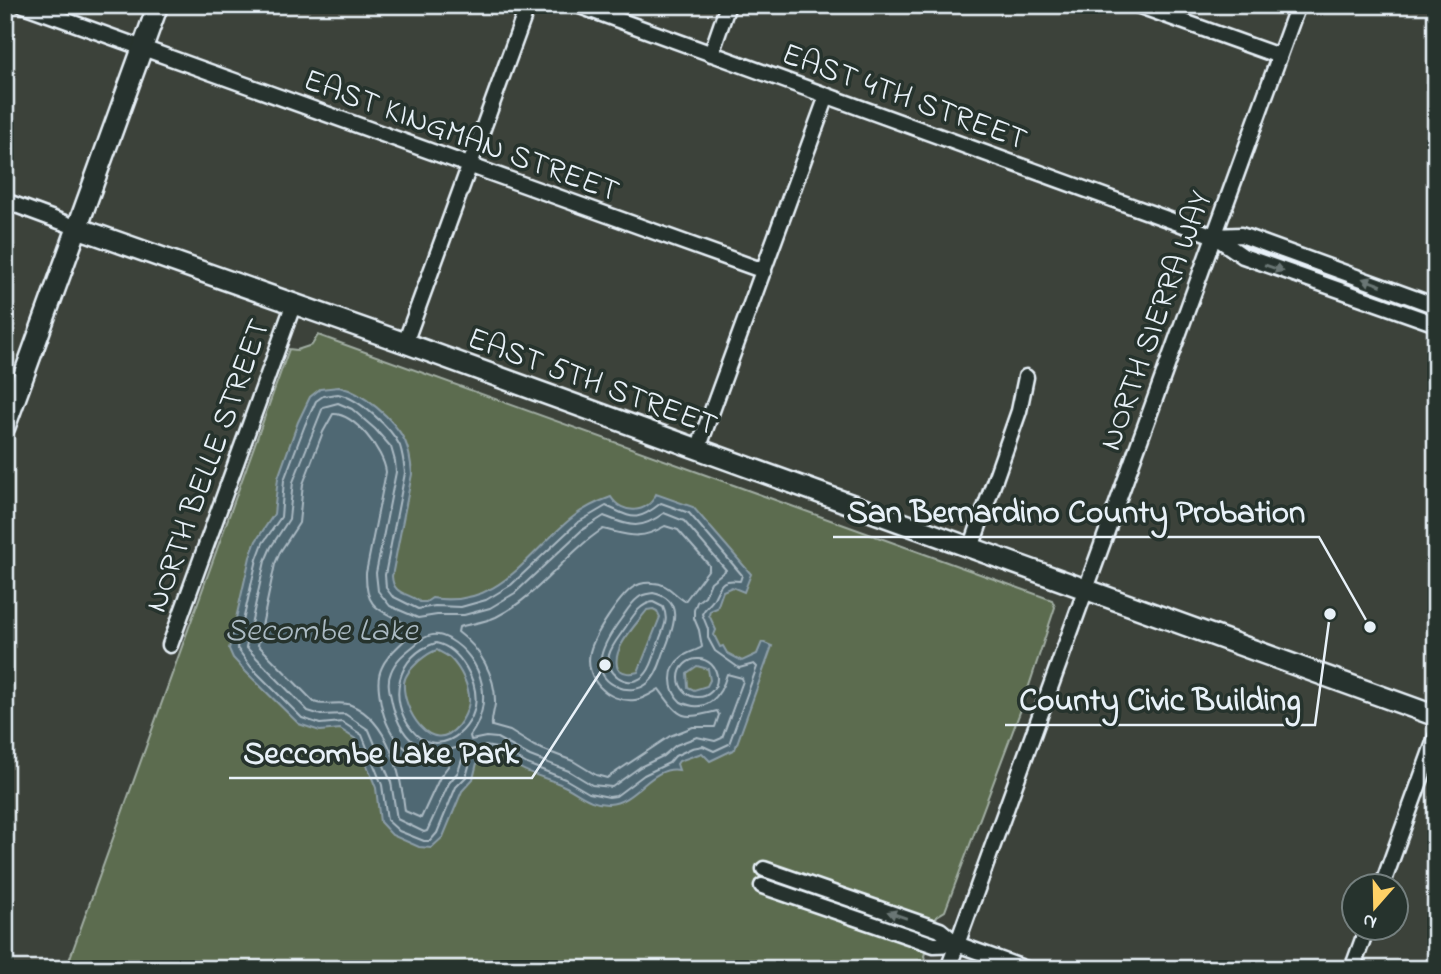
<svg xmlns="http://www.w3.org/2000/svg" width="1441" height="974" font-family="'Indie Flower',sans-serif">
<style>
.green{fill:#5c6c4f;stroke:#a2aea4;stroke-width:2}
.water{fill:#4f6773;stroke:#8c9ea8;stroke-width:2;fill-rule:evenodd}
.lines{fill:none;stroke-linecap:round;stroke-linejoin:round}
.shore{stroke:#abbac3;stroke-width:2}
.minor-casing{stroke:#e8f1f8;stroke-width:19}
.major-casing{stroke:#e8f1f8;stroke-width:24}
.minor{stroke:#26332d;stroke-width:14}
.major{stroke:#26332d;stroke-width:19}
.oneway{fill:#6a7674}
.labels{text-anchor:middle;stroke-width:7;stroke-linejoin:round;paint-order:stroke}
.street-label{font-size:32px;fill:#e8f1f8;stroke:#26332d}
.water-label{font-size:33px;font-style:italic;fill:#abbac3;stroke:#26332d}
.leader{fill:none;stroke:#e8f1f8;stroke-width:2.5}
.callout-dot{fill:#e8f1f8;stroke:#26332d;stroke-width:2.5}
.callout-label{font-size:33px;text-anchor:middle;font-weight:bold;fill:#e8f1f8;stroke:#26332d;stroke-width:7;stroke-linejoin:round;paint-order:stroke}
</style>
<rect width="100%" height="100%" fill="#3c423a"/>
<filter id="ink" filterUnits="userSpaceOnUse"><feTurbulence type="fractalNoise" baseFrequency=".0143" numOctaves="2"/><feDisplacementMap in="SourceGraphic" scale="14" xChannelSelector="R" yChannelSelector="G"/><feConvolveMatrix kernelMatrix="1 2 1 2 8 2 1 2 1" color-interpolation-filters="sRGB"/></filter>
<g filter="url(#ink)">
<path class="green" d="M318,335L1052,600L1055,607L1023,704L945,911L937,916L924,956L927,964L925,969H66L289,349L297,350L312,345Z"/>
<path class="water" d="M339,387C363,392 394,419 405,441C410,452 411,462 412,474L392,576C393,596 408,592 420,602H426L432,598C500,609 526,554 573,517C584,508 597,502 611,497C622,515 648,514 656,494L693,507L751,574L744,592L732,587L723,591L717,608L710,611L709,615L716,630L714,635L720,647L723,646L727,653L742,661L757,654L762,642L772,646L735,749L710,761L702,753L679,761L677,764L679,770C652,765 635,803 609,804C589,805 577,791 560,784C547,778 532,775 520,768C508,762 500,753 486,753L478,759L473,779L462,791L443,837L431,848L419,847L392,835L380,822L376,788L357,740L340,729L320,731L299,724L246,672L233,658L229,649L250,557L256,541L274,514L278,478L298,422L310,397L320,389ZM653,609L657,611L660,617L638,672C630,674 625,674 618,669C610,650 636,625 647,610ZM437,650C441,653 446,654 450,658C461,669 470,687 469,702C468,710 463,720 458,726C431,758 402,709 404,683C405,674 413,667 419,661C425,656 430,652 437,650ZM697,666L708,669L710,680L707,686L694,690L688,687L687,673Z"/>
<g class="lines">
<path class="shore" d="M338,394C358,398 391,427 400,446C403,455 404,464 405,473L385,575L386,588L392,596L418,609L435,606L461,607L486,600L511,585L577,523L606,506C632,517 635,524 661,503L689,513L742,575L740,581C719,578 721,586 713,600C709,606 705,607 702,614L708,629V638L715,651L739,668L754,664L757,667L729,744L714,751L703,746L692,748L675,756L669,763L644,775L616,796L609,797L589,793L565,779L527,764L502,749L485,746L472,755L466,777L456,787L437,833L430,841H424L399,831L387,820L382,785L362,735L342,722L320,724L302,718L251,667L237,648L257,559L263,543L281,517L284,480L305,425L316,401L323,396Z
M338,403L352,409L375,429L391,447L395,461L396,472L376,573L378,591L390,606L418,618L437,615H464L490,608L515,593L582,530L604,516C630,526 639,531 664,513L684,521L726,570L711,582L705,596L697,602L694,610V618L699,630L702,647C696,651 688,652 682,657C667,668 668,690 681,702C707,715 721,696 727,674L742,678L743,681L722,738L715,741L697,737L676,745L663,756L640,767L612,787L592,785L569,771L530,756L497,738L486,737L471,740L470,736C494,704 484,659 449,639C436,632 427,634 416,644C406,652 396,659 391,672C387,681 389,689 391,698C398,735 421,763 461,746L465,750L458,772L449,783L427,831L424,832L397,819L391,782L369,730L345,714L321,715L308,711L246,647L265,561L271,547L289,519L293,482L323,407Z
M333,414C354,413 384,451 386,472L366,573C365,619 390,608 413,630C404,644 389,651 382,667C376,679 379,691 381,704C388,739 409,761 446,762L449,765L440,777L421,818L405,811C401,774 389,721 351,705C339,700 326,707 314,702L258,645L275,564L280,552L299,523L303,484L323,432Z
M665,526L678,530L709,565V569L685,601C674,595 668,583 653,583C646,582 638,584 632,588C619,598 594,635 590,652C584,678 607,703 635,700C644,699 652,693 659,689C681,719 680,720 717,711L719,715L715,727H693L670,736L607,778L596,775L573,761L534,746L510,731L492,726C491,719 494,712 495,704C496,676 480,648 458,632L459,627C470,624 485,622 496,617C539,596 564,554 603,529C629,535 639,541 665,526Z
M653,593C688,600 671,633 663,655C660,664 656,677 648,683C640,690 627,691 618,687C584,673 607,638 621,619C626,612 631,603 638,598C642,594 647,594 653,593Z
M653,602L663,607C669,619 664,627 660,638C656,649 652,671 641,678C626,688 605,673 609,655C611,647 618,638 623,631C631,620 638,604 653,602Z
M436,643C460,648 479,682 475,706C470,736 434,758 412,730C387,700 397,654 436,643Z
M679 678a19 19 0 1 1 38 0a19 19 0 1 1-38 0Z"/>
<g class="minor-casing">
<path id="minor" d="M23,5L764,271
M577,5L1214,236L1243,256L1436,324
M1137,5L1279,56
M711,54L728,5
M5,201L78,228
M1214,236L1241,235L1436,306
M405,343L528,5
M698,449L827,96
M971,548L1019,411L1026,377
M170,645L294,303
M764,869L940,930L957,944L1026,969
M762,886L934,945L957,944
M1382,886L1436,737
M948,969L1298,5
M1352,969L1367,928"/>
</g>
<g class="major-casing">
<path id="major" d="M78,228L405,343L1436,716
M5,427L158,5"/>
</g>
<use href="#minor" class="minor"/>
<use href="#major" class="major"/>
</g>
<defs><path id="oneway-solid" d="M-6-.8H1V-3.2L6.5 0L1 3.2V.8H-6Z" transform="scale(1.75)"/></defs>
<g class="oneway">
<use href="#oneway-solid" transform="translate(1274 268) rotate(19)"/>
<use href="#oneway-solid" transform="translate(1372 282) rotate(-160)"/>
<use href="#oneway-solid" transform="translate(897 915) rotate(-161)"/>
</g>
</g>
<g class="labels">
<g class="street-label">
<text transform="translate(905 95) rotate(20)" y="11">EAST 4TH STREET</text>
<text transform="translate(462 134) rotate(20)" y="11">EAST KINGMAN STREET</text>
<text transform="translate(1154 320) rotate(-70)" y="11">NORTH SIERRA WAY</text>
<text transform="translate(593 380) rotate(20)" y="11">EAST 5TH STREET</text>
<text transform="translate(206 465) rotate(-70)" y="11">NORTH BELLE STREET</text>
</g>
<g class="water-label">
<text x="321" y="640">Secombe Lake</text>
</g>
</g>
<path class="leader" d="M1370 627L1319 537H833M1330 614L1315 725H1005M605 665L532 778H229"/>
<g class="callout-dot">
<circle cx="1370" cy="627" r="7"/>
<circle cx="1330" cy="614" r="7"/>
<circle cx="605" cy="665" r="7"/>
</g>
<g class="callout-label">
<text x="1076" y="522">San Bernardino County Probation</text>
<text x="1160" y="710">County Civic Building</text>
<text x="381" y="763">Seccombe Lake Park</text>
</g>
<rect width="1441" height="974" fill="none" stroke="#26332d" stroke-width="28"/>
<rect x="14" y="14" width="1413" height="946" fill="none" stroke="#e8f1f8" stroke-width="2.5" filter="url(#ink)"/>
<g transform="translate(1375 907) rotate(200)"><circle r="33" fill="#26332d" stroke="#747f7e" stroke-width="2"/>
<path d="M0-5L12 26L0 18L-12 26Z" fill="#ffd166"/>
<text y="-10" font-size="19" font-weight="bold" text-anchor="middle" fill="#e8f1f8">N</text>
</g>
</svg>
